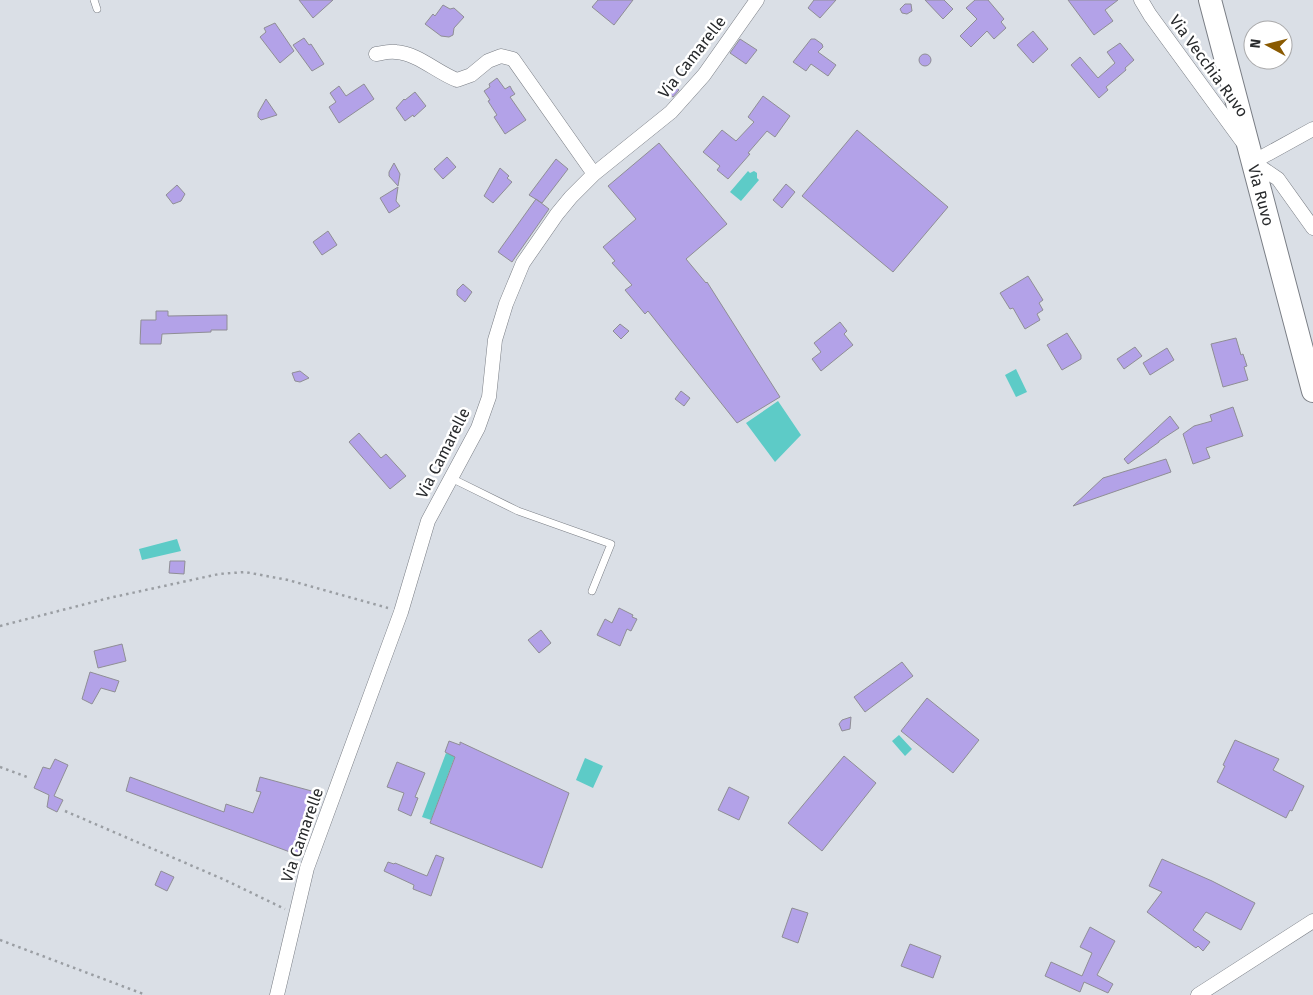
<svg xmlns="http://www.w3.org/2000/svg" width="1313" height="995" viewBox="0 0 1313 995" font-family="'Fira Sans',sans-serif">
<rect width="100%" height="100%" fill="#dadfe6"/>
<path fill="#5dcbc7" d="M 748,171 L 750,173 L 754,171 L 757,173 L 757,178 L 759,180 L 741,201 L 730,192 Z
M 1016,369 L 1027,392 L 1016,397 L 1005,375 Z
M 778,401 L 801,435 L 775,462 L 746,423 Z
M 177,539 L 181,551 L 142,560 L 139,549 Z
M 899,735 L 912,749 L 905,756 L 892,741 Z
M 446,753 L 455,756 L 431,820 L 422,817 Z
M 585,758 L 603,766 L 593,788 L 576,780 Z"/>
<path fill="#b3a2e8" stroke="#8f8e95" d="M 299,0 L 333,0 L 313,18 Z
M 598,0 L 633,0 L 614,25 L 592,7 Z
M 814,0 L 836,0 L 820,18 L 808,8 Z
M 925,0 L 944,0 L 953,9 L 943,19 Z
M 975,0 L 988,0 L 1004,19 L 1001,22 L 1006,28 L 994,39 L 987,31 L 971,47 L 960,36 L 977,19 L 966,8 Z
M 1068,0 L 1118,0 L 1105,10 L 1113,21 L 1094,35 Z
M 905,4 L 911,4 L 912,11 L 907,14 L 902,13 L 900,9 Z
M 443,5 L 450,9 L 454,8 L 464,17 L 454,28 L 453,35 L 449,37 L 441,36 L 425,24 L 433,14 L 435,16 Z
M 275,23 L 294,51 L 280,63 L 260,37 L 266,32 L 264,28 Z
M 1033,31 L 1048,49 L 1033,63 L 1017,45 Z
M 304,38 L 309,45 L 311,44 L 324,64 L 312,71 L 293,45 Z
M 740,39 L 757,50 L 746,64 L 730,53 Z
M 811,39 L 815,39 L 822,44 L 823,47 L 818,52 L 836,65 L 828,76 L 811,64 L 806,71 L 793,62 Z
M 1120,43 L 1134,60 L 1125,68 L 1126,70 L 1106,87 L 1108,90 L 1099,98 L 1071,65 L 1080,57 L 1098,78 L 1115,63 L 1107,52 Z
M919 60a6 6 0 1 1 12 0a6 6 0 1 1-12 0Z
M 497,78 L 505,89 L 510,86 L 512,90 L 515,94 L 510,97 L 526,120 L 505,134 L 494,117 L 497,115 L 488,101 L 490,100 L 484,91 L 490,87 L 489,84 Z
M 669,80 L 679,90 L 673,97 L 662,88 Z
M 364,84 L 374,99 L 339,123 L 329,107 L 336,102 L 330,93 L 339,86 L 346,96 Z
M 415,92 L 426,106 L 414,117 L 413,115 L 405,121 L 396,108 L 404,99 L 405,100 Z
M 763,96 L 790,116 L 775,137 L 767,131 L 748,153 L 750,154 L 728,179 L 717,170 L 720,166 L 703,152 L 722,130 L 736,141 L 754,122 L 748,117 Z
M 266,99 L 277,115 L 261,120 L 258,117 L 258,113 Z
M 857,130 L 948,207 L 893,272 L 802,196 Z
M 659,143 L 727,224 L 686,259 L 706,283 L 707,282 L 780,397 L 737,423 L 648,311 L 645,314 L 625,290 L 632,285 L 612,263 L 615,261 L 603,247 L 636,219 L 608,186 Z
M 447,157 L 456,167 L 443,179 L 434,169 Z
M 556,159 L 568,169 L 542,203 L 529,195 Z
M 394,163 L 400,174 L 398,186 L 389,176 L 389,172 Z
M 500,168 L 509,176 L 507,178 L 512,182 L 493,203 L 484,196 Z
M 786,184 L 795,192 L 782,208 L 773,200 Z
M 177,185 L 185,194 L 181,201 L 173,204 L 166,195 Z
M 398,187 L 396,201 L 400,206 L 389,213 L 380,198 Z
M 536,199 L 549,209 L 512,262 L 498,252 Z
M 328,231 L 337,245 L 322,255 L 313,242 Z
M 1028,276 L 1043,300 L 1039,303 L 1043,310 L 1037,314 L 1040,320 L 1025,329 L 1013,308 L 1010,309 L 1000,293 Z
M 463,284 L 472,292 L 465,302 L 457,295 L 457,290 Z
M 156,311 L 168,311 L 168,316 L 227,315 L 227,330 L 211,330 L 211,332 L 162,334 L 161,344 L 140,344 L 141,320 L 156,320 Z
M 840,322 L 847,331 L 844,334 L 853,345 L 821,371 L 812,359 L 821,352 L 814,343 Z
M 620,324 L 629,331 L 621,339 L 613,331 Z
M 1067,333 L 1081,355 L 1081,359 L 1062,370 L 1047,345 Z
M 1236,338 L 1241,355 L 1243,354 L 1247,366 L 1244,367 L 1248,380 L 1223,387 L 1211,344 Z
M 1135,347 L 1142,356 L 1124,369 L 1117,359 Z
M 1167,348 L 1174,360 L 1150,375 L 1143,363 Z
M 300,371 L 309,378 L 300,382 L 295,381 L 292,373 Z
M 681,391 L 690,398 L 684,406 L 675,399 Z
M 1233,407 L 1243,436 L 1206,448 L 1210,458 L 1193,464 L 1183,434 L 1194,426 L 1212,421 L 1210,415 Z
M 1170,416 L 1179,428 L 1159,441 L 1159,442 L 1128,464 L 1124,459 Z
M 359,433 L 381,458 L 386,454 L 406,476 L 390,489 L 349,442 Z
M 1166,459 L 1171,472 L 1073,506 L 1103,478 Z
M 170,561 L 185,561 L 184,574 L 169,573 Z
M 619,608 L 633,615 L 632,617 L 637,619 L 631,631 L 627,629 L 620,646 L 597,635 L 605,619 L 612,623 Z
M 541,630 L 551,643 L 539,653 L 528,640 Z
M 122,644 L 126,661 L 98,668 L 94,651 Z
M 902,662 L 913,676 L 865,712 L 854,697 Z
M 90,672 L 119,681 L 115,692 L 101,688 L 92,704 L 82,699 Z
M 927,698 L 979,740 L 953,773 L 901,731 Z
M 851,717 L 850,729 L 842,731 L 839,724 L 842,720 Z
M 1235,740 L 1279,759 L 1273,770 L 1304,786 L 1292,811 L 1290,810 L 1286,818 L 1217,782 L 1225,766 L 1223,765 Z
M 449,741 L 460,745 L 460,742 L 569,793 L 542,868 L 430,823 L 455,757 L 445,752 Z
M 844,756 L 876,783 L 822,851 L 788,823 Z
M 55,759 L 68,765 L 54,796 L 63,800 L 57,812 L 47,807 L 49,795 L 34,788 L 43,767 L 50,769 Z
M 397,762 L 425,773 L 415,797 L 418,798 L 411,816 L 398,810 L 404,793 L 387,787 Z
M 130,777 L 224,812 L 226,804 L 253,813 L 261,792 L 256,791 L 260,777 L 319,793 L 298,855 L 126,791 Z
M 729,787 L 749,797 L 739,820 L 718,810 Z
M 436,855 L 444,858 L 431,896 L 413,889 L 414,885 L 384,871 L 388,862 L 394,864 L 395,863 L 427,876 Z
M 1162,859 L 1212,881 L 1255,903 L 1241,930 L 1206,912 L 1193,930 L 1210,942 L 1203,951 L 1198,946 L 1196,948 L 1147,912 L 1162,892 L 1149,886 Z
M 161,871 L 174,877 L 167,891 L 155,885 Z
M 792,908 L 808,913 L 798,943 L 782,937 Z
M 1090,927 L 1115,941 L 1097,975 L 1113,984 L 1108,993 L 1084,982 L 1080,992 L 1045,976 L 1051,962 L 1082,976 L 1092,953 L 1080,947 Z
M 910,944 L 941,956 L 933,978 L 901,966 Z"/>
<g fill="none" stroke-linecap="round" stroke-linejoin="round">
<g stroke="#7a7e85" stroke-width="8">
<path id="lane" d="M 94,0 L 97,9
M 451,478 L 518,511 L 611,544 L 592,591"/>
</g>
<g stroke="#7a7e85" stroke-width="15">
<path id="street" d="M 1141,0 L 1150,15 L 1242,141
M 376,54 C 382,53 389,51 396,52 C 419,54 436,72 457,80 L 471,75 L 488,61 L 501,56 L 513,59 L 594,174
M 1313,129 L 1253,162 L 1278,179 L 1313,228
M 277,995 L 307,868 L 401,612 L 428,521 L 478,428 L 489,397 L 495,340 L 506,304 L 523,263 L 557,214 L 571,197 L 594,174 L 671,112 L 704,75 L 757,0
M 1198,995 L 1313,921"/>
</g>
<g stroke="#7a7e85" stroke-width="24">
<g id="primary">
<path id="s1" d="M 1210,0 L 1313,391"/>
</g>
</g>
<path stroke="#9a9ea3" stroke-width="2.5" stroke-dasharray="2.5 4" stroke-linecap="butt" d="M 0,626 L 109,598 L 219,574 L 245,572 L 288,580 L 388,608
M 0,767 L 27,777
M 65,811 L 225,880 L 285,909
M 0,940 L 146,995"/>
<use href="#lane" stroke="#fff" stroke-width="7"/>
<use href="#street" stroke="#fff" stroke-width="14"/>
<use href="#primary" stroke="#fff" stroke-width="22"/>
</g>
<g text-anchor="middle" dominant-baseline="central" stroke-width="5" stroke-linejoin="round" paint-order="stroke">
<g font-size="16" fill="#27292b" stroke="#fff">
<text transform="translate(692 57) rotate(-52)">Via Camarelle</text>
<text transform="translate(1209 66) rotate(54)">Via Vecchia Ruvo</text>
<text stroke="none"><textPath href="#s1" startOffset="202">Via Ruvo</textPath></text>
<text transform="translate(443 453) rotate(-63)">Via Camarelle</text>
<text transform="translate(302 835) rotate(-71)">Via Camarelle</text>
</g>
</g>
<g transform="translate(1268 45) rotate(277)"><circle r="24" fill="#ffffff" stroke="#a9a9aa"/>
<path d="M0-4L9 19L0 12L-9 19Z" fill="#8a5a01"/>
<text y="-8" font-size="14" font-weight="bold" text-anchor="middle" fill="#27292b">N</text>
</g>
</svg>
